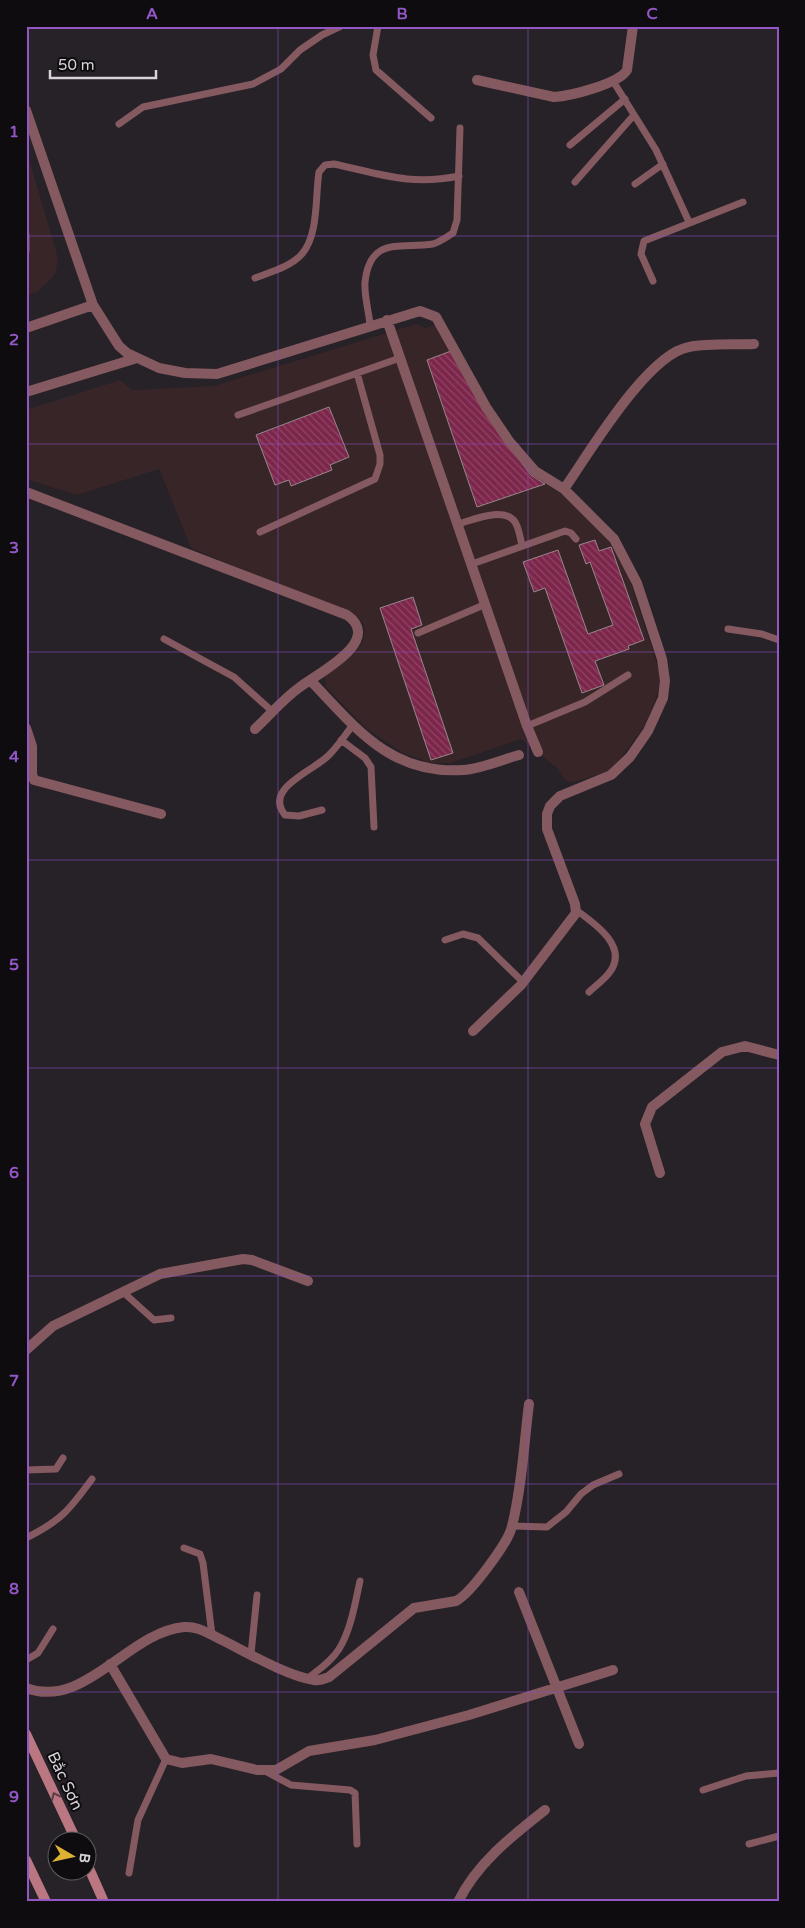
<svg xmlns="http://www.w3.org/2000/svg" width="805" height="1928" viewBox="0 0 805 1928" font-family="'Varela Round',sans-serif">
<defs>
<pattern id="building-back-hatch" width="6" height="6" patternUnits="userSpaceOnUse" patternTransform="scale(1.25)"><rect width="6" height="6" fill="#7d264b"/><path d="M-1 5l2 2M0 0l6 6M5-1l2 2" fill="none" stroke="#8f4564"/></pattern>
</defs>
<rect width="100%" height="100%" fill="#272128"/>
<path fill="#382528" d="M 26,149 L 58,258 L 56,272 L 51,279 L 37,292 L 26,295 Z
M 416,324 L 425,328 L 435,325 L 507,444 L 531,475 L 563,495 L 614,542 L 623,559 L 662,680 L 647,723 L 611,771 L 574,782 L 566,781 L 558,769 L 521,739 L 451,763 L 431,763 L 403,753 L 367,729 L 326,687 L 325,676 L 357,651 L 361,644 L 364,638 L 364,625 L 360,619 L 191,548 L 159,469 L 77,495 L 26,479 L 26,410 L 120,380 L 133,390 L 214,386 Z"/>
<path fill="url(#building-back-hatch)" stroke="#94888b" d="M 451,351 L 507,444 L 531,475 L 545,484 L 477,507 L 427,360 Z
M 329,407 L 349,457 L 330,465 L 332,470 L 291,486 L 289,480 L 275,485 L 256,435 Z
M 595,540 L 599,551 L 611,547 L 644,640 L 628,646 L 629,649 L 595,661 L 604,685 L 582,693 L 545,588 L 534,592 L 523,562 L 558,550 L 588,634 L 613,625 L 590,562 L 586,564 L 579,545 Z
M 413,597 L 422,625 L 411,629 L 453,753 L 431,760 L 380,608 Z"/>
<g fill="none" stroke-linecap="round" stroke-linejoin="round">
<path stroke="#84595f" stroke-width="7" d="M 378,26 L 373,55 L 376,70 L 431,118
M 613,81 L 656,150 L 689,222
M 119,124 L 143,107 L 253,84 L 281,69 L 300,50 L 322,35 L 341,26
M 570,145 L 625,99
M 575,182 L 634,115
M 635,184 L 663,164
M 26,235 L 26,251
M 255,278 C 270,272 290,267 301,255 C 319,236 315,197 319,172 L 325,165 L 334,164 C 381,174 410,186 459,176
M 653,281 L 641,254 L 644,241 L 743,202
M 370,325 C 369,312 364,296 365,282 C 370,236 400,249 433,244 C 440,242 447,237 453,233 L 457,220 L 460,128
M 238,415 L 400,358
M 458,524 C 473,520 504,506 515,522 C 519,528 520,538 522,545
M 260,532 L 375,479 L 380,464 L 380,455 L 357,373
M 472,564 L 565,531 L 571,533 L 576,539
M 728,629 L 762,634 L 779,640
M 418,633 L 486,604
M 164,639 L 234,677 L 273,712
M 527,726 L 585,702 L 628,675
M 341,740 L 365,758 L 371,767 L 374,827
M 322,810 L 299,816 L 285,815 C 263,788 314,771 329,755 C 338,746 345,735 353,725
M 576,910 C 594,923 630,947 609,973 C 604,980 595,986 589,992
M 445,940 L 463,934 L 478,938 L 523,982
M 123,1292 L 154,1320 L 171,1318
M 26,1470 L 56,1469 L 63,1458
M 512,1526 L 547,1527 L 566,1512 L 581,1494 L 593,1485 L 619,1474
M 26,1538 C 61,1521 70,1509 92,1479
M 184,1548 L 200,1554 L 203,1563 L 212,1635
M 251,1654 L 257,1595
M 26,1660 L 38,1653 L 53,1629
M 307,1679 C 318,1670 331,1662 339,1649 C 351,1630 355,1603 360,1581
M 265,1771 L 291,1785 L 350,1790 L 355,1793 L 357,1844
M 703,1790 L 746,1776 L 779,1773
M 749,1844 L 779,1836
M 129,1873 L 138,1820 L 166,1759"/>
<path stroke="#84595f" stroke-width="10" d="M 477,80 L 554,97 C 570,96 619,84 627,70 L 633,26
M 26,110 L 93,305 L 26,328
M 93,305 L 119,346 L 127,353 L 159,368 L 185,373 L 217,374 L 420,311 L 436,317 L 486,407 L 509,441 L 535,471 L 564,489 L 614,539 L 637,583 L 662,659 L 665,681 L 663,698 L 648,731 L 630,757 L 611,775 L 560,796 L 550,806 L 547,814 L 547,829 L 575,904 L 576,913 L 521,985 L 473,1031
M 387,320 L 527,726 L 538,752
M 26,392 L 134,359
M 564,489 C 588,455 647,354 689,347 C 709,343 733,345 754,344
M 26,492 L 347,615 C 384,641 318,673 300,687 C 283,699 270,715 255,729
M 310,680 C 355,727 390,775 463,770 C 481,769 501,760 519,755
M 26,728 L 32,746 L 32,774 L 34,780 L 161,814
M 660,1173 L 645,1124 L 652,1107 L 722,1052 L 745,1046 L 779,1055
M 26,1350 L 53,1326 L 160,1274 L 243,1259 L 252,1260 L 308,1281
M 519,1592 L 579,1744
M 110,1664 L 166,1759 L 182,1763 L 211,1759 L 257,1770 L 276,1770 L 309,1751 L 375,1740 L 469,1715 L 613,1670
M 26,1688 C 85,1710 128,1632 184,1627 C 196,1626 206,1632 216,1637 C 243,1650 286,1676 314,1680 C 319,1681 324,1679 329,1677 L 414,1608 L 456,1601 C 470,1594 509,1542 512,1526 C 522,1487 524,1443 529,1404
M 458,1902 C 477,1863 512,1836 545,1810"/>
<path stroke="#ba7781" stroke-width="10" d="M 26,1734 L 76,1840
M 26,1860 L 46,1902
M 88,1866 L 104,1902"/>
</g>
<defs><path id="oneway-chevron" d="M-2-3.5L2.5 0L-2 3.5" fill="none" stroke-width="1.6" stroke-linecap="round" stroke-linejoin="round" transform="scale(1.25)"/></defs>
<use stroke="#5b3c42" href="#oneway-chevron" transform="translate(55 1796) rotate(-115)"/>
<path fill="none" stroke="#9256c5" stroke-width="1" stroke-opacity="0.55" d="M 278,26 L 278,1902M 528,26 L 528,1902M 26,236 L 779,236M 26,444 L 779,444M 26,652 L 779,652M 26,860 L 779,860M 26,1068 L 779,1068M 26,1276 L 779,1276M 26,1484 L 779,1484M 26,1692 L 779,1692"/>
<g text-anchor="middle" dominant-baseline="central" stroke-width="4" stroke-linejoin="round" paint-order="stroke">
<g font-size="16" fill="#d7d3d8" stroke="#0e0c0f">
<text transform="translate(65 1781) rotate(65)">Bắc Sơn</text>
</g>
</g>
<rect width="805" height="1928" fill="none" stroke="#0e0c0f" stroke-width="55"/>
<g transform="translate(72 1856) rotate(99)"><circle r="24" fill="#0e0c0f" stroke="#5e5c5f"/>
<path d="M0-4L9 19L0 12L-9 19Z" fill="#deb133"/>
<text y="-8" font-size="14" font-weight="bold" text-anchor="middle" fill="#d7d3d8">B</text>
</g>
<path d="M50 70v8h106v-8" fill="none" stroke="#d7d3d8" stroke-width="2.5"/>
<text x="58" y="70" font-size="15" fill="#d7d3d8" stroke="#0e0c0f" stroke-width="4" paint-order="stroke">50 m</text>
<rect x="28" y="28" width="750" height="1872" fill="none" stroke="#9256c5" stroke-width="2"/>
<g font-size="16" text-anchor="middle" font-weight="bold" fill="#9256c5">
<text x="152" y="19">A</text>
<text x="402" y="19">B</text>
<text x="652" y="19">C</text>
<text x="14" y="137">1</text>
<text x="14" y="345">2</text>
<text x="14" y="553">3</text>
<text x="14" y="762">4</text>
<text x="14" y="970">5</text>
<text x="14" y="1178">6</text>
<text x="14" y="1386">7</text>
<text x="14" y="1594">8</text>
<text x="14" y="1802">9</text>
</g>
</svg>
